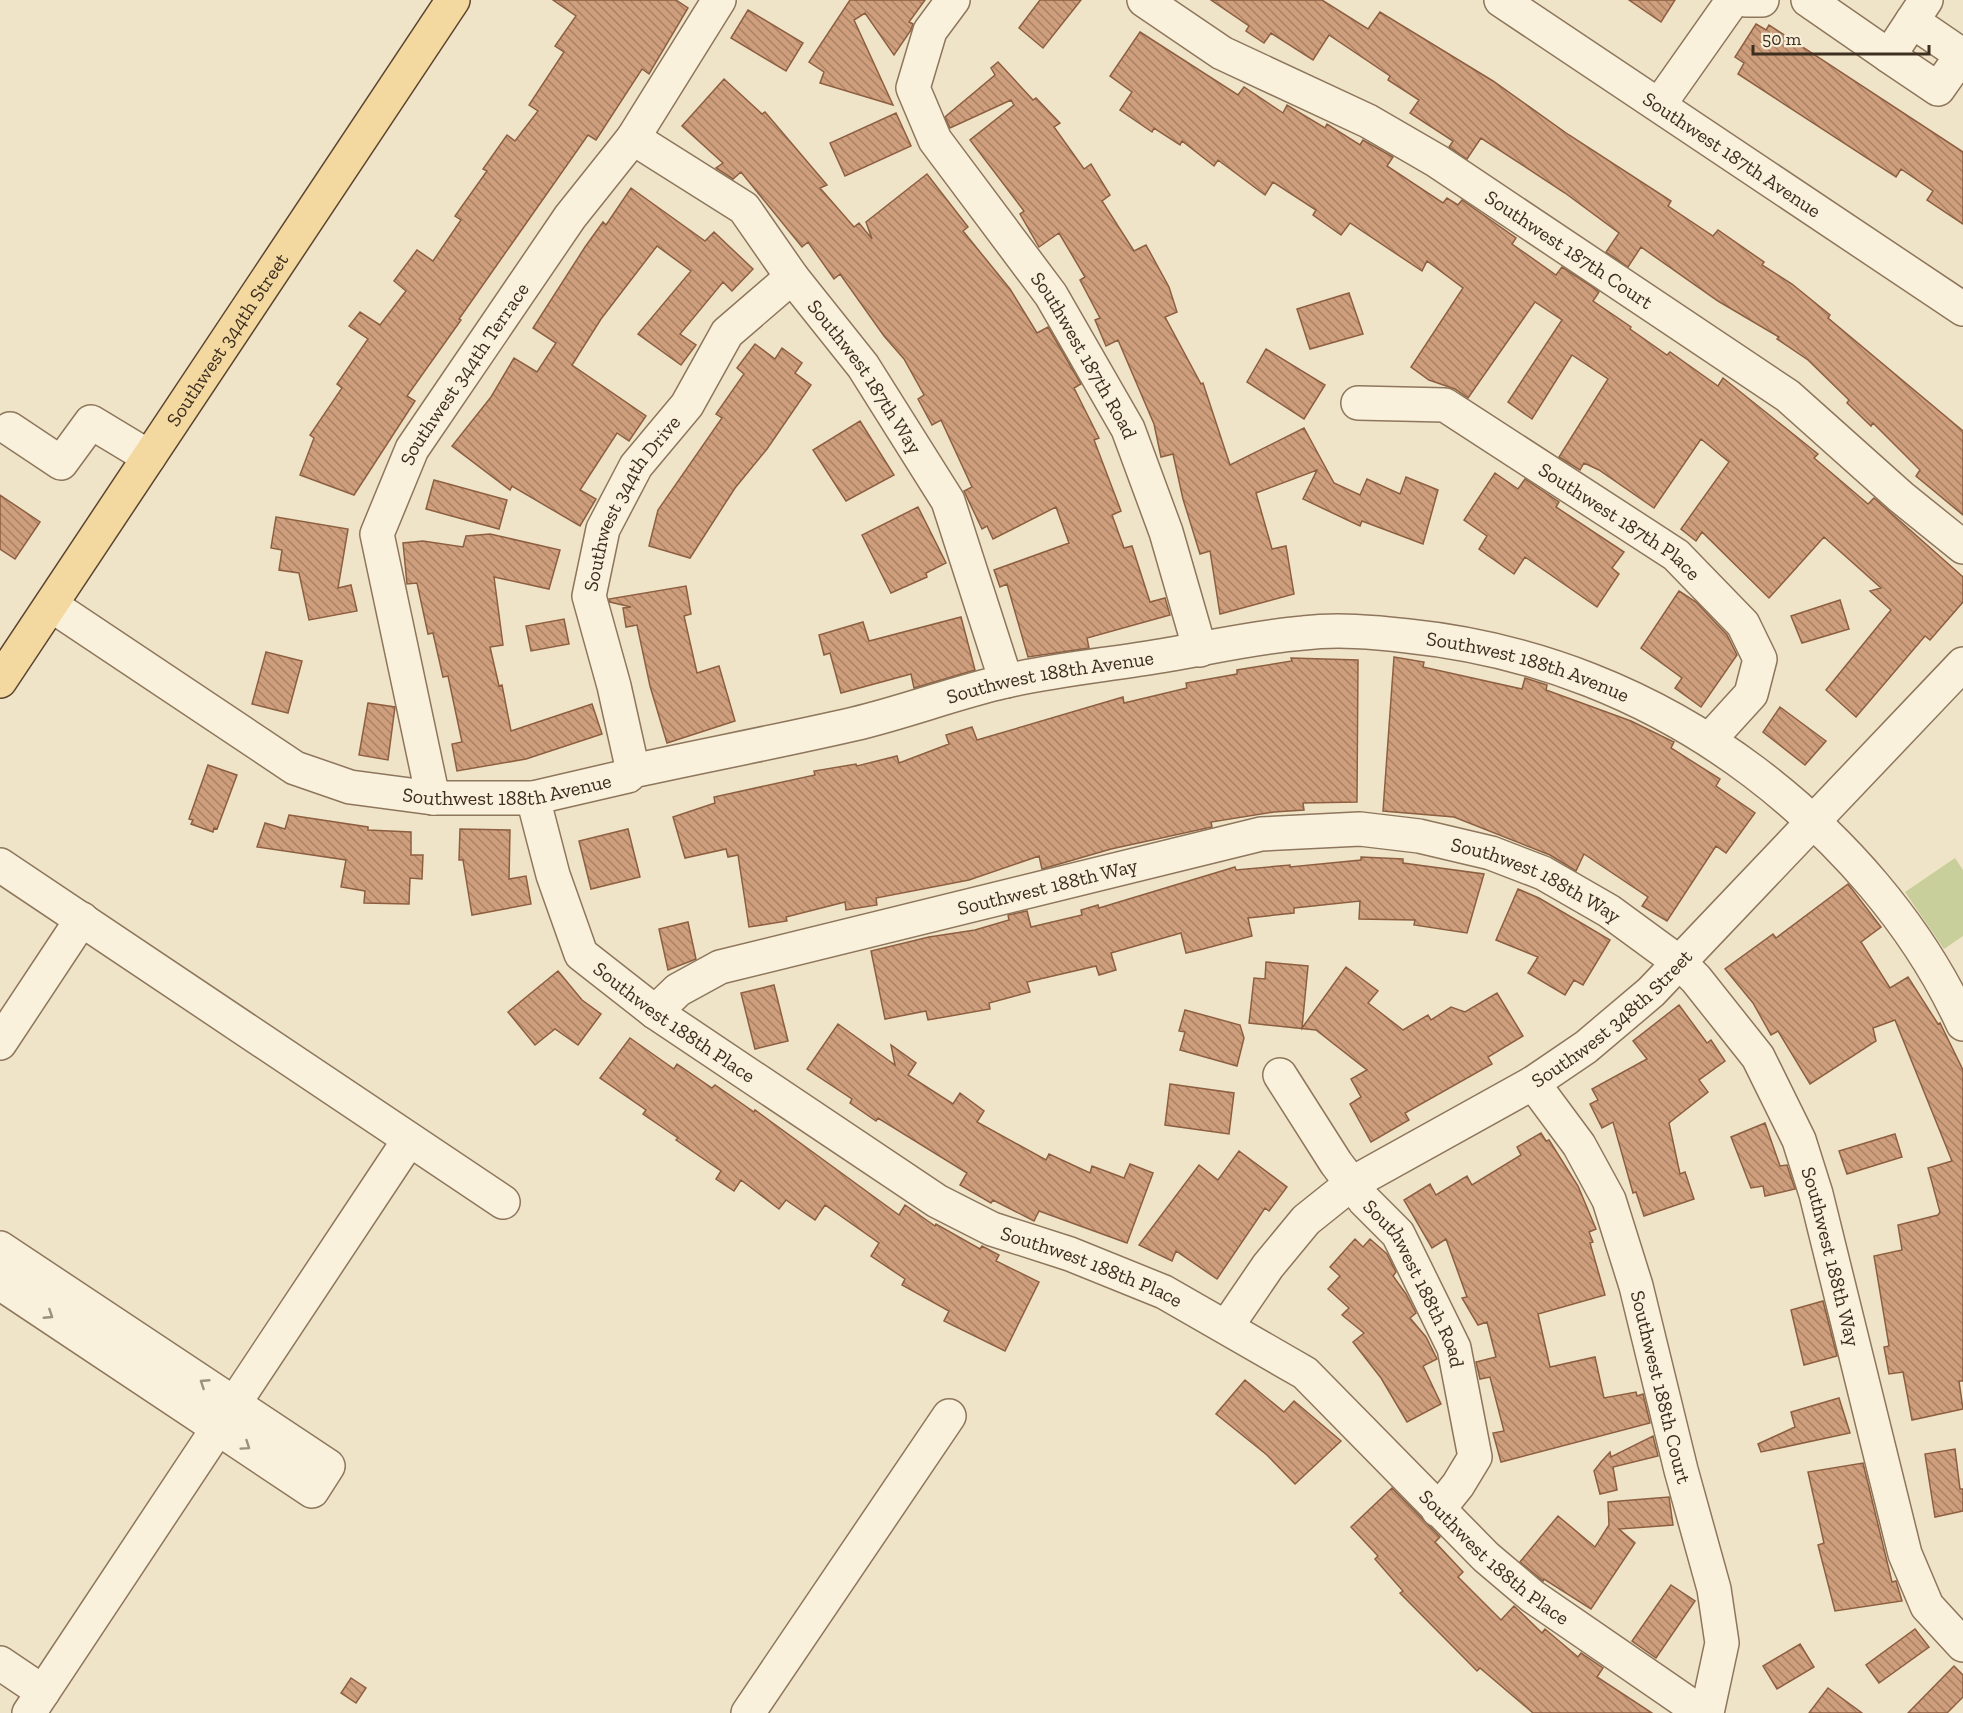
<svg xmlns="http://www.w3.org/2000/svg" width="1963" height="1713" viewBox="0 0 1963 1713" font-family="'Zilla Slab',serif">
<defs>
<pattern id="building-back-hatch" width="6" height="6" patternUnits="userSpaceOnUse" patternTransform="scale(1.5)"><rect width="6" height="6" fill="#cf9f7d"/><path d="M-1 5l2 2M0 0l6 6M5-1l2 2" fill="none" stroke="#a98266"/></pattern>
</defs>
<rect width="100%" height="100%" fill="#f0e4c8"/>
<path fill="#c9cf9b" d="M 1955,858 L 1963,870 L 1963,936 L 1944,949 L 1905,892 Z"/>
<path fill="url(#building-back-hatch)" stroke="#8d5f41" stroke-width="1.5" d="M 553,0 L 676,0 L 688,8 L 649,74 L 642,69 L 596,140 L 588,135 L 459,319 L 461,320 L 407,396 L 415,401 L 354,495 L 300,475 L 314,438 L 310,435 L 342,388 L 337,384 L 368,339 L 349,326 L 360,312 L 380,325 L 406,291 L 394,281 L 417,250 L 433,261 L 461,220 L 455,216 L 487,171 L 483,169 L 507,135 L 515,141 L 538,111 L 529,105 L 564,52 L 555,46 L 576,16 Z
M 850,0 L 925,0 L 909,22 L 913,24 L 911,30 L 894,55 L 865,13 L 854,20 L 893,105 L 820,83 L 824,72 L 809,62 Z
M 1040,0 L 1081,0 L 1043,48 L 1019,28 Z
M 1211,0 L 1322,0 L 1368,29 L 1380,12 L 1493,81 L 1569,135 L 1671,201 L 1668,206 L 1713,236 L 1718,230 L 1764,262 L 1762,265 L 1792,284 L 1830,315 L 1828,318 L 1963,431 L 1963,515 L 1916,476 L 1920,470 L 1873,423 L 1871,426 L 1847,403 L 1849,400 L 1808,360 L 1777,339 L 1779,337 L 1718,301 L 1641,247 L 1628,267 L 1606,252 L 1619,233 L 1565,193 L 1481,138 L 1467,159 L 1449,147 L 1453,141 L 1410,113 L 1419,100 L 1388,80 L 1390,76 L 1329,35 L 1313,60 L 1271,33 L 1264,43 L 1246,31 L 1249,26 Z
M 1629,0 L 1675,0 L 1661,22 Z
M 748,10 L 803,43 L 786,71 L 731,38 Z
M 1756,24 L 1766,30 L 1769,25 L 1963,152 L 1963,224 L 1927,200 L 1933,191 L 1901,169 L 1896,177 L 1738,74 L 1744,63 L 1735,57 Z
M 1140,32 L 1238,95 L 1244,87 L 1283,113 L 1287,105 L 1325,128 L 1327,124 L 1360,145 L 1363,140 L 1393,157 L 1387,166 L 1443,203 L 1447,198 L 1458,205 L 1462,200 L 1516,238 L 1512,244 L 1556,275 L 1562,267 L 1591,286 L 1599,292 L 1593,301 L 1631,327 L 1630,329 L 1667,355 L 1670,352 L 1718,386 L 1723,378 L 1818,454 L 1814,458 L 1868,504 L 1874,498 L 1963,577 L 1963,602 L 1930,640 L 1925,636 L 1856,717 L 1826,690 L 1891,610 L 1870,591 L 1881,588 L 1824,537 L 1769,598 L 1702,532 L 1696,541 L 1681,529 L 1729,462 L 1701,439 L 1654,508 L 1599,470 L 1584,463 L 1580,470 L 1559,457 L 1608,379 L 1572,355 L 1532,419 L 1508,402 L 1562,320 L 1535,302 L 1468,398 L 1455,389 L 1429,380 L 1411,367 L 1463,288 L 1427,261 L 1422,271 L 1350,223 L 1341,235 L 1313,215 L 1316,210 L 1273,182 L 1265,195 L 1218,160 L 1214,166 L 1182,141 L 1180,145 L 1154,128 L 1152,132 L 1120,110 L 1132,92 L 1110,76 Z
M 998,62 L 1033,100 L 1036,98 L 1060,123 L 1054,127 L 1084,169 L 1091,164 L 1110,195 L 1102,201 L 1134,251 L 1146,245 L 1169,287 L 1177,312 L 1165,317 L 1201,384 L 1203,383 L 1230,465 L 1304,428 L 1334,483 L 1360,495 L 1367,479 L 1400,494 L 1406,477 L 1438,490 L 1423,544 L 1362,521 L 1360,526 L 1303,499 L 1317,470 L 1256,493 L 1272,549 L 1286,546 L 1294,594 L 1220,614 L 1210,551 L 1200,554 L 1183,499 L 1173,454 L 1161,457 L 1154,424 L 1118,340 L 1106,346 L 1095,320 L 1100,318 L 1080,280 L 1085,277 L 1059,233 L 1039,247 L 1020,214 L 1024,211 L 970,140 L 1014,105 L 1011,100 L 950,128 L 945,117 L 995,75 L 991,68 Z
M 724,79 L 762,114 L 765,112 L 827,185 L 820,188 L 854,227 L 859,223 L 872,239 L 866,222 L 927,174 L 968,227 L 963,231 L 1010,289 L 1037,333 L 1048,327 L 1081,384 L 1074,388 L 1099,438 L 1094,440 L 1121,511 L 1112,515 L 1124,548 L 1132,546 L 1150,602 L 1165,598 L 1170,615 L 1087,638 L 1089,648 L 1028,657 L 1007,584 L 1000,587 L 994,570 L 1069,543 L 1056,507 L 993,539 L 987,526 L 982,529 L 964,491 L 972,487 L 941,420 L 932,425 L 918,399 L 924,395 L 904,359 L 884,336 L 840,274 L 834,279 L 808,242 L 802,247 L 741,172 L 733,179 L 716,168 L 723,163 L 682,126 Z
M 896,113 L 911,146 L 845,176 L 830,143 Z
M 631,188 L 705,241 L 714,232 L 753,269 L 732,291 L 723,282 L 680,334 L 696,345 L 681,365 L 638,334 L 691,271 L 657,246 L 601,319 L 572,365 L 646,416 L 629,441 L 617,433 L 580,490 L 596,499 L 580,526 L 512,486 L 510,490 L 452,446 L 491,397 L 514,358 L 537,372 L 556,343 L 533,328 L 585,247 L 603,222 L 606,225 Z
M 1349,293 L 1363,334 L 1310,349 L 1297,309 Z
M 755,344 L 775,359 L 782,348 L 802,363 L 795,373 L 811,385 L 767,449 L 735,488 L 690,558 L 649,546 L 658,510 L 722,418 L 716,414 L 744,374 L 737,368 Z
M 1266,349 L 1325,385 L 1304,419 L 1247,382 Z
M 860,421 L 894,475 L 846,501 L 813,450 Z
M 1495,473 L 1518,489 L 1525,479 L 1559,502 L 1556,507 L 1624,552 L 1612,568 L 1619,574 L 1597,607 L 1525,557 L 1514,574 L 1479,549 L 1487,536 L 1464,520 Z
M 434,480 L 507,500 L 499,529 L 426,509 Z
M 0,495 L 40,522 L 15,559 L 0,549 Z
M 918,507 L 946,563 L 926,573 L 927,577 L 891,593 L 862,535 Z
M 276,517 L 348,529 L 338,588 L 351,585 L 357,611 L 309,620 L 299,573 L 279,570 L 282,550 L 271,548 Z
M 490,534 L 560,550 L 549,589 L 494,577 L 503,645 L 490,647 L 499,686 L 502,685 L 511,731 L 592,704 L 602,734 L 526,759 L 457,771 L 452,744 L 462,742 L 448,676 L 443,677 L 433,633 L 428,634 L 417,583 L 407,584 L 403,543 L 423,541 L 463,547 L 466,536 Z
M 686,586 L 691,614 L 684,616 L 697,673 L 719,666 L 735,721 L 667,743 L 650,686 L 637,625 L 626,627 L 623,608 L 631,607 L 610,602 L 609,599 Z
M 1679,591 L 1696,602 L 1727,635 L 1737,655 L 1701,707 L 1675,688 L 1682,678 L 1641,648 Z
M 1840,600 L 1849,629 L 1802,643 L 1791,616 Z
M 961,617 L 975,670 L 914,688 L 911,674 L 841,693 L 830,653 L 824,655 L 819,635 L 863,622 L 869,641 Z
M 564,619 L 569,644 L 531,651 L 526,626 Z
M 266,652 L 302,661 L 288,713 L 252,704 Z
M 1394,657 L 1424,662 L 1423,667 L 1522,689 L 1525,678 L 1547,685 L 1546,690 L 1631,721 L 1674,742 L 1671,748 L 1720,779 L 1716,786 L 1755,813 L 1726,853 L 1716,846 L 1667,921 L 1642,906 L 1648,897 L 1584,854 L 1576,871 L 1550,855 L 1454,817 L 1383,811 Z
M 1291,658 L 1358,660 L 1357,802 L 1303,803 L 1304,810 L 1274,812 L 1211,822 L 1212,827 L 1111,849 L 1042,869 L 1039,856 L 969,880 L 876,898 L 877,905 L 846,910 L 845,902 L 786,917 L 787,921 L 749,927 L 738,855 L 728,857 L 726,849 L 685,858 L 673,817 L 715,803 L 714,797 L 815,775 L 814,771 L 856,764 L 857,766 L 897,756 L 899,763 L 949,744 L 946,735 L 972,727 L 977,740 L 1123,697 L 1124,703 L 1187,688 L 1186,683 L 1237,674 L 1237,670 L 1292,661 Z
M 368,703 L 395,707 L 388,760 L 359,755 Z
M 1780,707 L 1826,741 L 1805,765 L 1763,732 Z
M 208,765 L 237,775 L 217,829 L 214,828 L 213,832 L 191,824 L 193,820 L 189,819 Z
M 289,815 L 368,827 L 368,830 L 411,832 L 411,855 L 423,855 L 422,879 L 410,878 L 409,904 L 364,903 L 365,891 L 341,887 L 346,860 L 257,847 L 265,823 L 285,829 Z
M 460,829 L 510,830 L 509,879 L 526,876 L 531,904 L 472,915 L 463,860 L 459,860 Z
M 628,829 L 640,877 L 591,889 L 579,841 Z
M 1361,857 L 1403,859 L 1403,863 L 1484,874 L 1467,933 L 1414,925 L 1415,920 L 1359,919 L 1360,901 L 1294,908 L 1294,913 L 1248,918 L 1252,936 L 1203,949 L 1186,953 L 1181,933 L 1111,953 L 1116,970 L 1099,975 L 1096,966 L 1027,982 L 1030,992 L 989,1003 L 990,1009 L 928,1020 L 926,1011 L 885,1019 L 871,951 L 929,937 L 975,930 L 1009,920 L 1008,915 L 1027,911 L 1031,927 L 1082,915 L 1081,910 L 1098,905 L 1099,908 L 1235,867 L 1236,870 L 1290,865 L 1290,867 L 1361,860 Z
M 1848,884 L 1881,927 L 1861,942 L 1890,988 L 1908,977 L 1938,1024 L 1940,1023 L 1963,1070 L 1963,1381 L 1959,1381 L 1963,1409 L 1912,1420 L 1903,1372 L 1889,1374 L 1884,1347 L 1889,1346 L 1874,1256 L 1902,1250 L 1898,1225 L 1938,1215 L 1940,1212 L 1928,1168 L 1952,1161 L 1895,1020 L 1873,1028 L 1876,1041 L 1810,1084 L 1778,1031 L 1771,1035 L 1753,1003 L 1725,969 L 1773,934 L 1776,938 Z
M 1518,889 L 1539,898 L 1610,940 L 1583,985 L 1574,980 L 1565,995 L 1528,973 L 1538,957 L 1496,940 Z
M 688,922 L 696,959 L 668,970 L 659,929 Z
M 1266,962 L 1308,966 L 1302,1028 L 1346,967 L 1378,991 L 1368,1003 L 1403,1030 L 1428,1015 L 1431,1020 L 1451,1007 L 1465,1012 L 1497,993 L 1523,1036 L 1488,1057 L 1492,1064 L 1405,1113 L 1409,1120 L 1371,1142 L 1350,1104 L 1361,1097 L 1351,1079 L 1367,1070 L 1316,1030 L 1249,1023 L 1254,978 L 1265,979 Z
M 558,971 L 582,1000 L 601,1014 L 578,1045 L 555,1029 L 535,1045 L 508,1012 Z
M 774,985 L 788,1041 L 755,1049 L 741,993 Z
M 1679,1005 L 1707,1043 L 1711,1040 L 1725,1061 L 1699,1080 L 1708,1092 L 1669,1123 L 1680,1174 L 1685,1172 L 1694,1199 L 1644,1216 L 1636,1192 L 1633,1193 L 1613,1122 L 1602,1128 L 1590,1104 L 1598,1100 L 1592,1089 L 1647,1059 L 1633,1041 Z
M 1185,1010 L 1240,1025 L 1244,1038 L 1237,1066 L 1180,1050 L 1185,1032 L 1179,1031 Z
M 838,1024 L 895,1065 L 891,1045 L 916,1063 L 908,1075 L 953,1104 L 960,1093 L 984,1111 L 977,1122 L 1046,1160 L 1049,1154 L 1090,1173 L 1092,1166 L 1124,1178 L 1130,1164 L 1153,1173 L 1127,1243 L 1039,1211 L 1034,1221 L 993,1200 L 991,1203 L 960,1185 L 967,1173 L 878,1118 L 876,1121 L 850,1103 L 852,1099 L 807,1069 Z
M 630,1038 L 674,1069 L 677,1064 L 712,1088 L 715,1085 L 754,1112 L 755,1110 L 899,1215 L 905,1205 L 935,1226 L 936,1224 L 980,1249 L 982,1246 L 999,1255 L 996,1261 L 1039,1282 L 1005,1351 L 944,1321 L 949,1311 L 902,1285 L 905,1279 L 871,1256 L 879,1243 L 825,1205 L 815,1220 L 786,1200 L 779,1209 L 741,1180 L 734,1191 L 716,1179 L 721,1171 L 676,1140 L 678,1138 L 643,1114 L 646,1110 L 600,1078 Z
M 1170,1084 L 1234,1093 L 1229,1134 L 1165,1125 Z
M 1765,1123 L 1780,1166 L 1787,1165 L 1795,1189 L 1765,1196 L 1763,1186 L 1751,1188 L 1731,1137 Z
M 1541,1133 L 1546,1141 L 1549,1140 L 1578,1186 L 1596,1229 L 1589,1232 L 1593,1242 L 1590,1243 L 1605,1295 L 1538,1314 L 1550,1367 L 1595,1357 L 1604,1398 L 1636,1392 L 1637,1396 L 1643,1394 L 1650,1423 L 1501,1462 L 1493,1433 L 1504,1431 L 1490,1377 L 1480,1379 L 1476,1362 L 1496,1357 L 1487,1322 L 1478,1325 L 1462,1298 L 1467,1297 L 1446,1239 L 1432,1248 L 1404,1200 L 1430,1184 L 1436,1195 L 1467,1176 L 1472,1185 L 1521,1155 L 1517,1147 Z
M 1895,1134 L 1902,1157 L 1847,1174 L 1839,1151 Z
M 1239,1151 L 1287,1187 L 1269,1211 L 1265,1208 L 1217,1279 L 1176,1251 L 1172,1261 L 1139,1245 L 1199,1165 L 1218,1180 Z
M 1355,1239 L 1363,1247 L 1370,1239 L 1387,1254 L 1396,1272 L 1393,1276 L 1406,1294 L 1416,1313 L 1410,1318 L 1426,1337 L 1437,1359 L 1423,1366 L 1441,1404 L 1407,1422 L 1381,1378 L 1353,1342 L 1364,1333 L 1342,1315 L 1349,1308 L 1328,1289 L 1340,1276 L 1330,1267 Z
M 1823,1301 L 1837,1356 L 1804,1365 L 1791,1310 Z
M 1245,1380 L 1284,1412 L 1294,1401 L 1341,1441 L 1295,1484 L 1267,1455 L 1216,1414 Z
M 1839,1398 L 1850,1433 L 1761,1452 L 1758,1444 L 1795,1427 L 1791,1412 Z
M 1653,1436 L 1658,1456 L 1613,1467 L 1617,1490 L 1600,1494 L 1594,1471 L 1601,1462 L 1610,1452 L 1611,1457 Z
M 1955,1449 L 1960,1489 L 1963,1489 L 1963,1511 L 1935,1517 L 1925,1454 Z
M 1863,1463 L 1892,1582 L 1896,1581 L 1902,1601 L 1835,1611 L 1818,1545 L 1824,1543 L 1808,1472 Z
M 1392,1488 L 1440,1537 L 1435,1542 L 1463,1572 L 1458,1577 L 1501,1620 L 1514,1606 L 1542,1633 L 1545,1629 L 1578,1657 L 1581,1653 L 1603,1668 L 1597,1677 L 1652,1713 L 1533,1713 L 1480,1668 L 1477,1671 L 1400,1593 L 1403,1591 L 1375,1559 L 1378,1556 L 1351,1527 Z
M 1669,1497 L 1673,1525 L 1619,1529 L 1635,1543 L 1591,1609 L 1544,1579 L 1543,1581 L 1520,1562 L 1558,1516 L 1595,1547 L 1609,1525 L 1608,1502 Z
M 1671,1585 L 1695,1601 L 1656,1658 L 1632,1641 Z
M 1915,1629 L 1929,1647 L 1879,1683 L 1866,1665 Z
M 1800,1644 L 1814,1667 L 1777,1689 L 1763,1666 Z
M 1954,1666 L 1963,1675 L 1963,1697 L 1947,1713 L 1908,1713 Z
M 351,1678 L 366,1688 L 356,1703 L 341,1693 Z
M 1828,1688 L 1862,1713 L 1809,1713 Z"/>
<g fill="none" stroke-linecap="round" stroke-linejoin="round">
<g stroke="#8d765c" stroke-width="36">
<g id="minor">
<path id="s1" d="M 953,0 L 930,31 L 913,88 L 935,140 L 1051,295 L 1128,429 L 1166,532 L 1200,650"/>
<path id="s2" d="M 1144,0 L 1222,53 L 1368,121 L 1437,161 L 1788,396 L 1901,497 L 1963,547"/>
<path id="s3" d="M 1501,0 L 1963,309"/>
<path d="M 1746,0 L 1762,0"/>
<path d="M 1808,0 L 1889,56 L 1926,0"/>
<path d="M 1889,56 L 1938,89 L 1962,55 L 1912,21"/>
<path d="M 1659,105 L 1733,0"/>
<path id="s4" d="M 633,138 L 744,208 L 792,277 L 863,366 L 948,501 L 1006,681"/>
<path id="s5" d="M 1358,403 L 1445,405 L 1676,555 L 1743,624 L 1760,659 L 1751,694 L 1710,739"/>
<path d="M 10,429 L 61,463 L 91,422 L 149,457"/>
<path id="s6" d="M 51,605 L 295,768 L 350,787 L 433,798 L 533,798 L 628,776 L 633,771 C 706,755 780,741 854,724 C 905,712 954,693 1006,681 C 1054,670 1105,665 1154,657 C 1204,649 1253,637 1303,633 C 1338,629 1373,632 1408,636 C 1534,649 1652,695 1754,772 C 1841,838 1917,924 1963,1024"/>
<path id="s7" d="M 633,771 L 614,686 L 589,596 L 603,529 L 636,466 L 687,405 L 727,333 L 792,277"/>
<path id="s8" d="M 433,798 L 377,534 L 412,449 L 570,217 L 633,138 L 719,0"/>
<path id="s9" d="M 533,798 L 553,875 L 581,954 L 655,1012 L 937,1201 L 992,1229 L 1070,1254 L 1164,1292 L 1305,1373 L 1486,1557 L 1532,1596 L 1702,1713"/>
<path d="M 0,865 L 503,1202"/>
<path id="s10" d="M 655,1012 L 678,990 L 720,967 L 1261,834 L 1360,829 L 1419,836 L 1491,853 L 1543,873 L 1609,911 L 1680,963 L 1696,979 L 1758,1057 L 1799,1140 L 1816,1194 L 1905,1554 L 1927,1606 L 1963,1645"/>
<path d="M 0,1043 L 82,919"/>
<path id="s11" d="M 1280,1075 L 1336,1163 L 1364,1200 L 1398,1234 L 1454,1348 L 1475,1457 L 1458,1485 L 1438,1510"/>
<path id="s12" d="M 1533,1083 L 1579,1145 L 1609,1200 L 1636,1286 L 1681,1470 L 1714,1589 L 1722,1643 L 1707,1713"/>
<path d="M 0,1248 L 328,1466 L 312,1491 L 0,1283"/>
<path id="s13" d="M 1227,1326 L 1268,1266 L 1306,1220 L 1351,1184 L 1533,1083 L 1586,1047 L 1651,992 L 1963,664"/>
<path d="M 0,1663 L 43,1692"/>
<path d="M 29,1713 L 409,1140"/>
<path d="M 748,1713 L 949,1416"/>
</g>
</g>
<g stroke="#5b4430" stroke-width="36">
<g id="major">
<path id="s14" d="M 0,681 L 453,0"/>
</g>
</g>
<use href="#minor" stroke="#faf1dc" stroke-width="33"/>
<use href="#major" stroke="#f3d9a0" stroke-width="33"/>
</g>
<defs><path id="oneway-chevron" d="M-2-3.5L2.5 0L-2 3.5" fill="none" stroke-width="1.6" stroke-linecap="round" stroke-linejoin="round" transform="scale(1.5)"/></defs>
<g stroke="#9c907e">
<use href="#oneway-chevron" transform="translate(49 1315) rotate(33)"/>
<use href="#oneway-chevron" transform="translate(204 1383) rotate(-147)"/>
<use href="#oneway-chevron" transform="translate(246 1446) rotate(34)"/>
</g>
<g text-anchor="middle" dominant-baseline="central" stroke-width="5" stroke-linejoin="round" paint-order="stroke">
<g font-size="20" fill="#3d2e20" stroke="#f7eed8">
<text stroke="none"><textPath href="#s3" startOffset="278">Southwest 187th Avenue</textPath></text>
<text stroke="none"><textPath href="#s2" startOffset="494">Southwest 187th Court</textPath></text>
<text stroke="none"><textPath href="#s14" startOffset="410">Southwest 344th Street</textPath></text>
<text stroke="none"><textPath href="#s1" startOffset="417">Southwest 187th Road</textPath></text>
<text stroke="none"><textPath href="#s8" startOffset="453">Southwest 344th Terrace</textPath></text>
<text stroke="none"><textPath href="#s4" startOffset="339">Southwest 187th Way</textPath></text>
<text stroke="none"><textPath href="#s7" startOffset="284">Southwest 344th Drive</textPath></text>
<text stroke="none"><textPath href="#s5" startOffset="297">Southwest 187th Place</textPath></text>
<text stroke="none"><textPath href="#s6" startOffset="1554">Southwest 188th Avenue</textPath></text>
<text stroke="none"><textPath href="#s6" startOffset="1068">Southwest 188th Avenue</textPath></text>
<text stroke="none"><textPath href="#s6" startOffset="510">Southwest 188th Avenue</textPath></text>
<text stroke="none"><textPath href="#s10" startOffset="921">Southwest 188th Way</textPath></text>
<text stroke="none"><textPath href="#s10" startOffset="417">Southwest 188th Way</textPath></text>
<text stroke="none"><textPath href="#s13" startOffset="500">Southwest 348th Street</textPath></text>
<text stroke="none"><textPath href="#s9" startOffset="279">Southwest 188th Place</textPath></text>
<text stroke="none"><textPath href="#s10" startOffset="1425">Southwest 188th Way</textPath></text>
<text stroke="none"><textPath href="#s9" startOffset="765">Southwest 188th Place</textPath></text>
<text stroke="none"><textPath href="#s11" startOffset="250">Southwest 188th Road</textPath></text>
<text stroke="none"><textPath href="#s12" startOffset="334">Southwest 188th Court</textPath></text>
<text stroke="none"><textPath href="#s9" startOffset="1269">Southwest 188th Place</textPath></text>
</g>
</g>
<path d="M1753 45v9h176v-9" fill="none" stroke="#3d2e20" stroke-width="3"/>
<text x="1762" y="45" font-size="18" fill="#3d2e20" stroke="#f7eed8" stroke-width="4.5" paint-order="stroke">50 m</text>
</svg>
